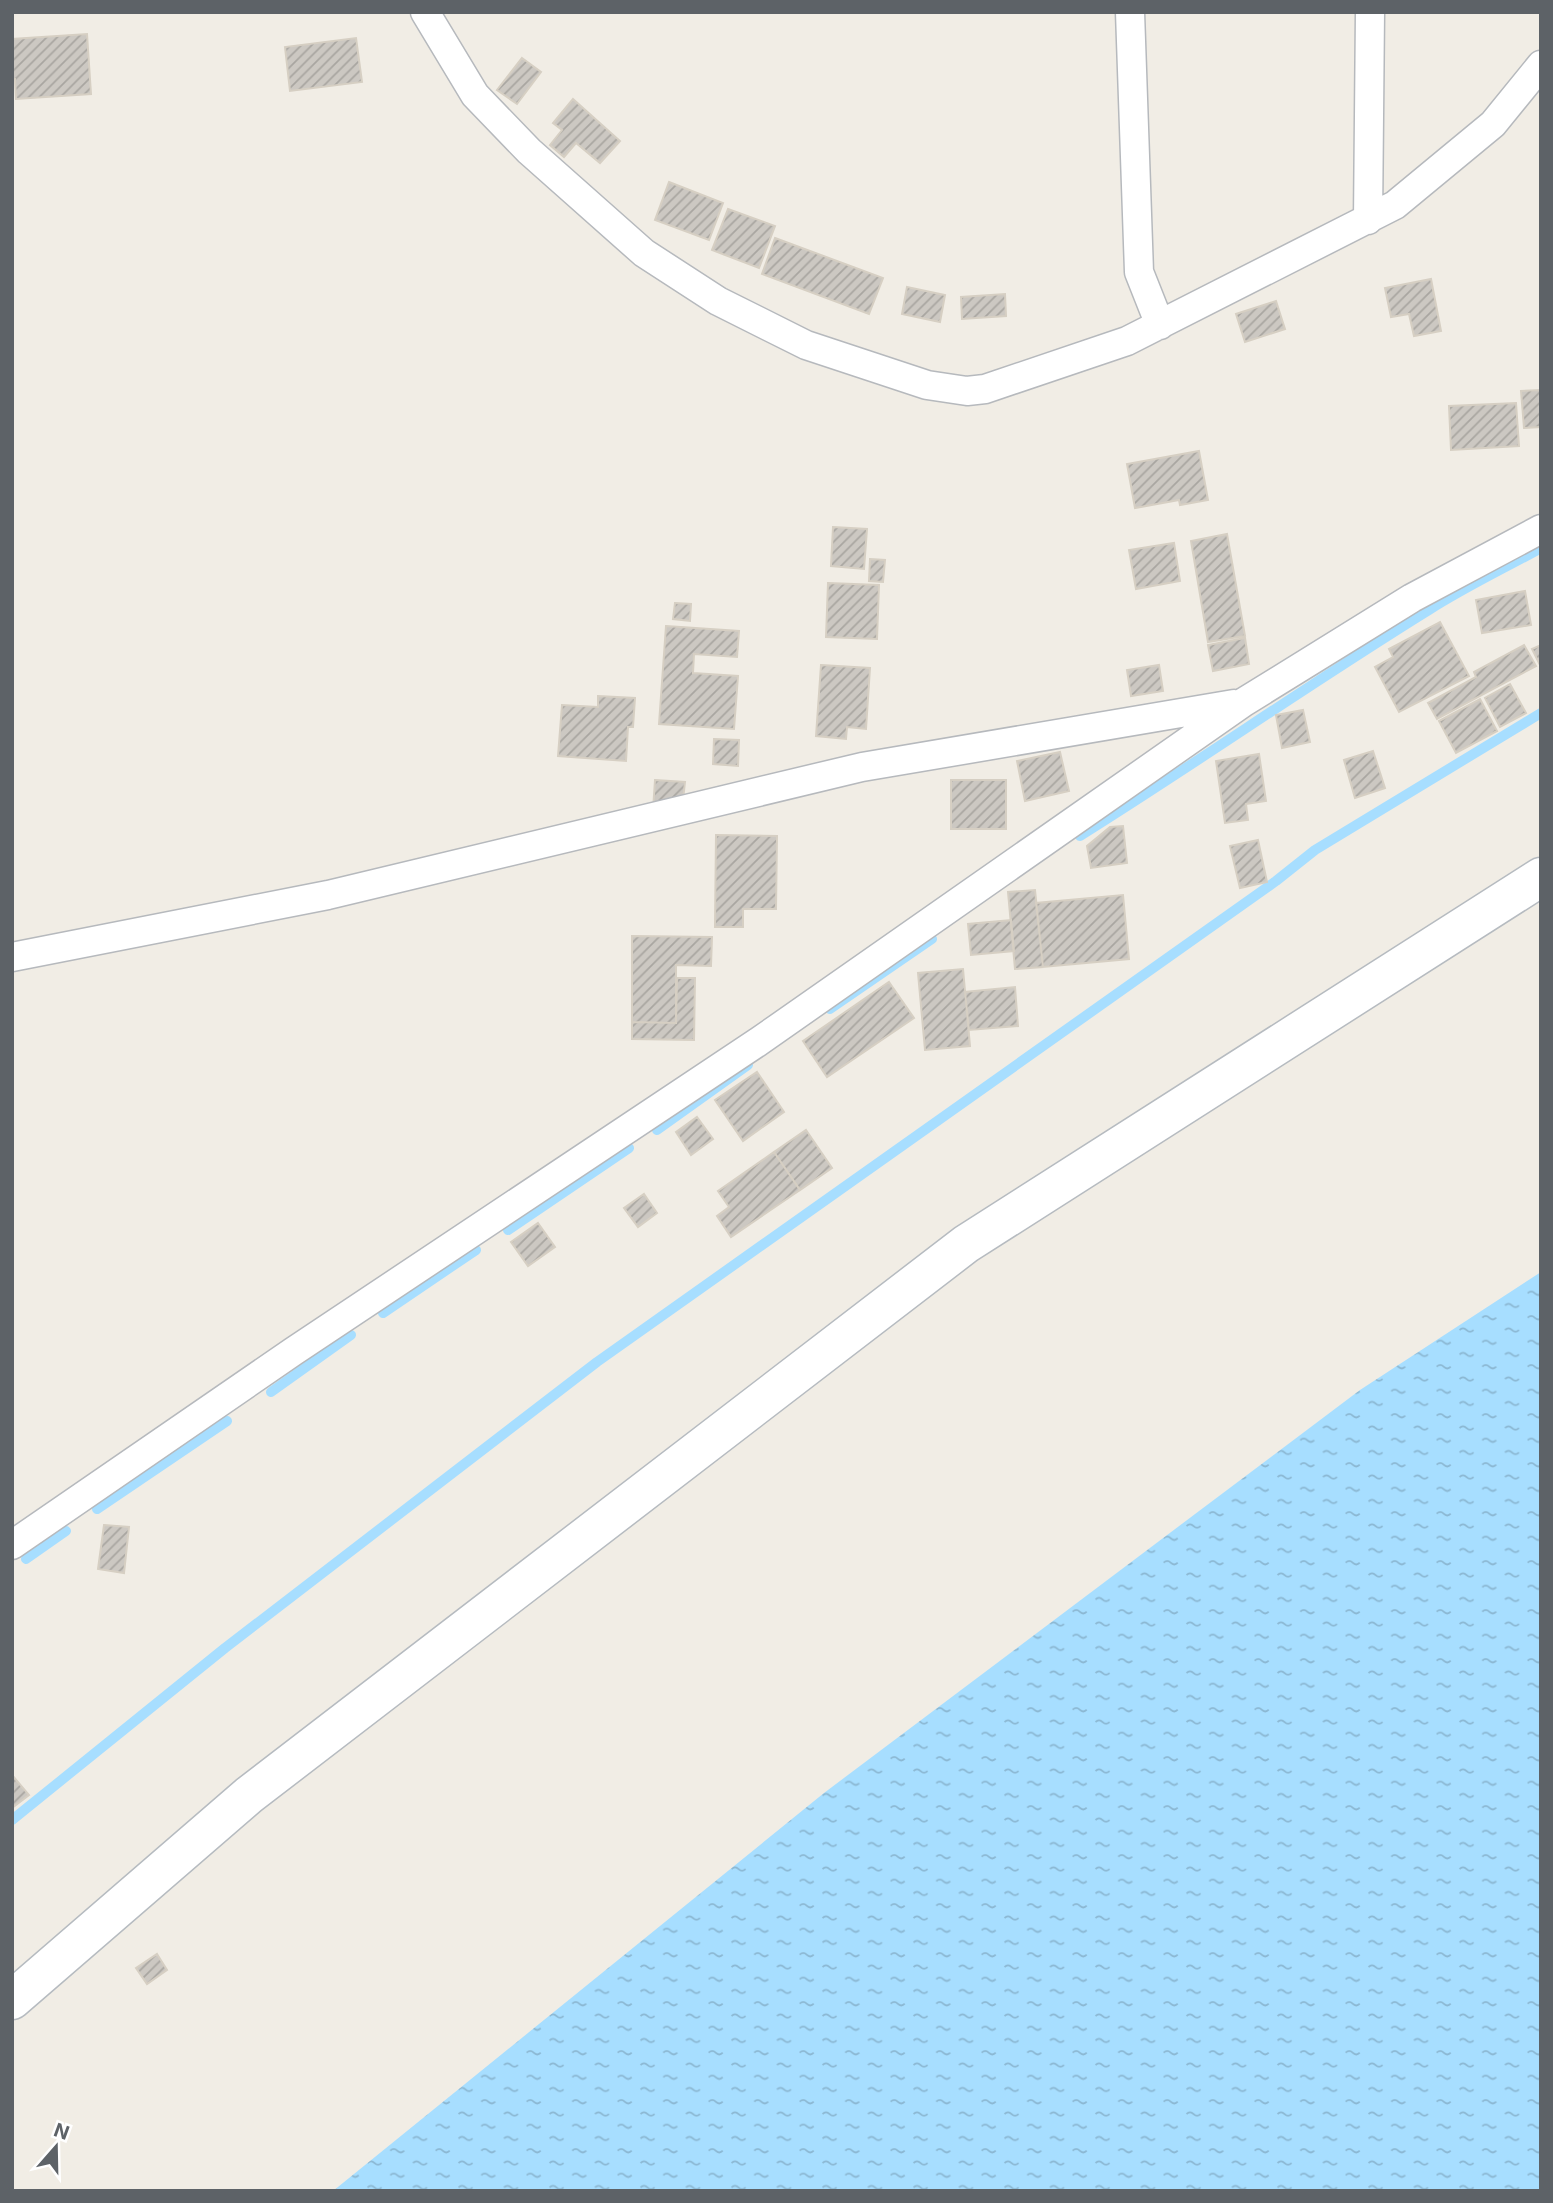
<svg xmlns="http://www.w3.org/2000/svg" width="1553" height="2203" viewBox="0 0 1553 2203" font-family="Inter,sans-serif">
<defs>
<pattern id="water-ripples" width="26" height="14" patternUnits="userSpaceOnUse" patternTransform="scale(1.75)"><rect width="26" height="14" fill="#a7deff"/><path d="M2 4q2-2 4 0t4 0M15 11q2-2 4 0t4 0" fill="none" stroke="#8bb7d2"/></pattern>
<pattern id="building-hatch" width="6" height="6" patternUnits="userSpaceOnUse" patternTransform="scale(1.75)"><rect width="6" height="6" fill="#ccc8c2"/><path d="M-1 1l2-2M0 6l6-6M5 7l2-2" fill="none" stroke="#a9a6a1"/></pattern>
</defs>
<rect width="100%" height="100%" fill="#f1ede5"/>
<path fill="url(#water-ripples)" d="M 1541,1272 L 1541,2191 L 333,2191 L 824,1793 L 1360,1390 Z"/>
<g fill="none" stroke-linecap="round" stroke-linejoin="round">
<path stroke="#a7deff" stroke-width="10" d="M 1080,836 C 1198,762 1311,683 1429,610 C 1465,587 1503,569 1541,548
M 830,1009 L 932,939
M 657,1130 L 748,1065
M 508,1230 L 629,1148
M 383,1313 L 476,1250
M 271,1392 L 351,1335
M 97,1509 L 227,1421
M 26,1559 L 66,1531
M 12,1820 L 225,1648 L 597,1362 L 1276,881 L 1315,850 L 1541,713"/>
</g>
<path fill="url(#building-hatch)" stroke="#d6cfc3" stroke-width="2" d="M 87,34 L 91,94 L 16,99 L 15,79 L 12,79 L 12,39 Z
M 356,38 L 362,82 L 290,91 L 285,47 Z
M 522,58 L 541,72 L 517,104 L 497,90 Z
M 573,99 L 620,141 L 600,163 L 576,143 L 564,157 L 550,145 L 562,130 L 553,123 Z
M 669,182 L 723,203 L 709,240 L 655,220 Z
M 728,209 L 775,226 L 759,268 L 712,250 Z
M 775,238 L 883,278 L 869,314 L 762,274 Z
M 1431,279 L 1441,331 L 1414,336 L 1409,314 L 1391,317 L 1385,288 Z
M 907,287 L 945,295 L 940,322 L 902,314 Z
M 1005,294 L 1006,316 L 962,319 L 961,297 Z
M 1276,301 L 1285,329 L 1245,342 L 1236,314 Z
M 1541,390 L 1541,427 L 1524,428 L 1521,391 Z
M 1516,403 L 1519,446 L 1451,450 L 1449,406 Z
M 1199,451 L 1208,500 L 1180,505 L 1179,500 L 1135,508 L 1127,464 Z
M 833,527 L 867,529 L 864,569 L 831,566 Z
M 1227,534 L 1245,636 L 1208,642 L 1191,541 Z
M 1174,543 L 1180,581 L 1136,589 L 1129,550 Z
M 870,559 L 885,560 L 883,582 L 869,581 Z
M 828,583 L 879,585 L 877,639 L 826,637 Z
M 1525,591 L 1531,625 L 1482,633 L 1476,600 Z
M 675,603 L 691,604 L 690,621 L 673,619 Z
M 1440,622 L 1469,676 L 1399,712 L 1375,667 L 1393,657 L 1389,649 Z
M 666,626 L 739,631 L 737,657 L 694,654 L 693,673 L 738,676 L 734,729 L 659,724 Z
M 1245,638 L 1249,664 L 1213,671 L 1208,645 Z
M 1524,645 L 1536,666 L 1437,719 L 1428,703 L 1476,677 L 1474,672 Z
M 1541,645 L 1541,667 L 1532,649 Z
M 821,665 L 870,668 L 866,729 L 847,727 L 846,739 L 816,736 Z
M 1159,665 L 1163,691 L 1131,696 L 1127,670 Z
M 1510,684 L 1526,713 L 1500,727 L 1485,698 Z
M 598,696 L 635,698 L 633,727 L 628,727 L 626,761 L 558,756 L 562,705 L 598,707 Z
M 1480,699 L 1497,731 L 1456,753 L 1439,721 Z
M 1303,710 L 1310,742 L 1282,748 L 1276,715 Z
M 714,739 L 739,740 L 738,766 L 713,764 Z
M 1373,751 L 1385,788 L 1355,798 L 1344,760 Z
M 1060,752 L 1069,791 L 1025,801 L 1017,761 Z
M 1259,754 L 1266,801 L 1246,804 L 1248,820 L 1225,823 L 1216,761 Z
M 655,780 L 685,782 L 683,800 L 653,810 Z
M 951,780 L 1006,780 L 1006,829 L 951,829 Z
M 1123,826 L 1127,863 L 1091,868 L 1087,846 L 1110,827 Z
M 716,835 L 777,836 L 776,909 L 743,909 L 743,927 L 715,927 Z
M 1258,840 L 1267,882 L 1240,888 L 1230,846 Z
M 1035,890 L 1043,967 L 1015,969 L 1008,892 Z
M 1123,895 L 1129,959 L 1043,967 L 1036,903 Z
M 1011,920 L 1014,951 L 971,955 L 968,924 Z
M 632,936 L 712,937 L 711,966 L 676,965 L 676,1023 L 632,1022 Z
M 963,969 L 970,1046 L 925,1050 L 918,973 Z
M 677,978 L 695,978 L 694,1040 L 632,1039 L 632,1022 L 676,1023 Z
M 889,982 L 914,1018 L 827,1077 L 803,1041 Z
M 1015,987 L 1018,1026 L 969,1030 L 965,992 Z
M 757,1072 L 784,1112 L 743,1141 L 715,1100 Z
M 697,1117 L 713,1139 L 691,1155 L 676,1132 Z
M 806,1130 L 832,1168 L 800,1190 L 774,1152 Z
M 774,1152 L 800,1190 L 731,1237 L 717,1216 L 729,1207 L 718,1191 Z
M 644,1194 L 657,1213 L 638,1227 L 624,1208 Z
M 538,1223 L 555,1247 L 528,1266 L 511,1242 Z
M 104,1525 L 129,1527 L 124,1573 L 98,1569 Z
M 12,1775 L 29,1795 L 12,1808 Z
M 157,1954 L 167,1970 L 147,1984 L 136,1968 Z"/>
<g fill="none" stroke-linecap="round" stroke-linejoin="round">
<g stroke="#b6b9bd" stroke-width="31">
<path id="street" d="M 425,12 L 475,95 L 529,151 L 644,253 L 718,301 L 806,345 L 927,385 L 967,391 L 985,389 L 1127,341 L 1395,205 L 1493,124 L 1541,65
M 1130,12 L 1139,272 L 1160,325
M 1368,220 L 1370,12
M 12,957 L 328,895 L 862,767 L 1234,704
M 12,1545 L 294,1351 L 758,1042 L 1244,702 L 1412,598 L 1541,529"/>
</g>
<g stroke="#b6bbc0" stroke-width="41">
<path id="secondary" d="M 12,2000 L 249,1795 L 966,1244 L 1541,877"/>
</g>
<use href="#street" stroke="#fff" stroke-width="28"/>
<use href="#secondary" stroke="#fff" stroke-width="38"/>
</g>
<rect width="1553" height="2203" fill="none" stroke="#5d6267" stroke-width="28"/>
<g transform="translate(56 2147) rotate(20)" stroke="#ffffff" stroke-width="5" paint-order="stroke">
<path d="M0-5L12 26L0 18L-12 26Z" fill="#5d6267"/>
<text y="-10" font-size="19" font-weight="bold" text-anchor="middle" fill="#5d6267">N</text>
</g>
</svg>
